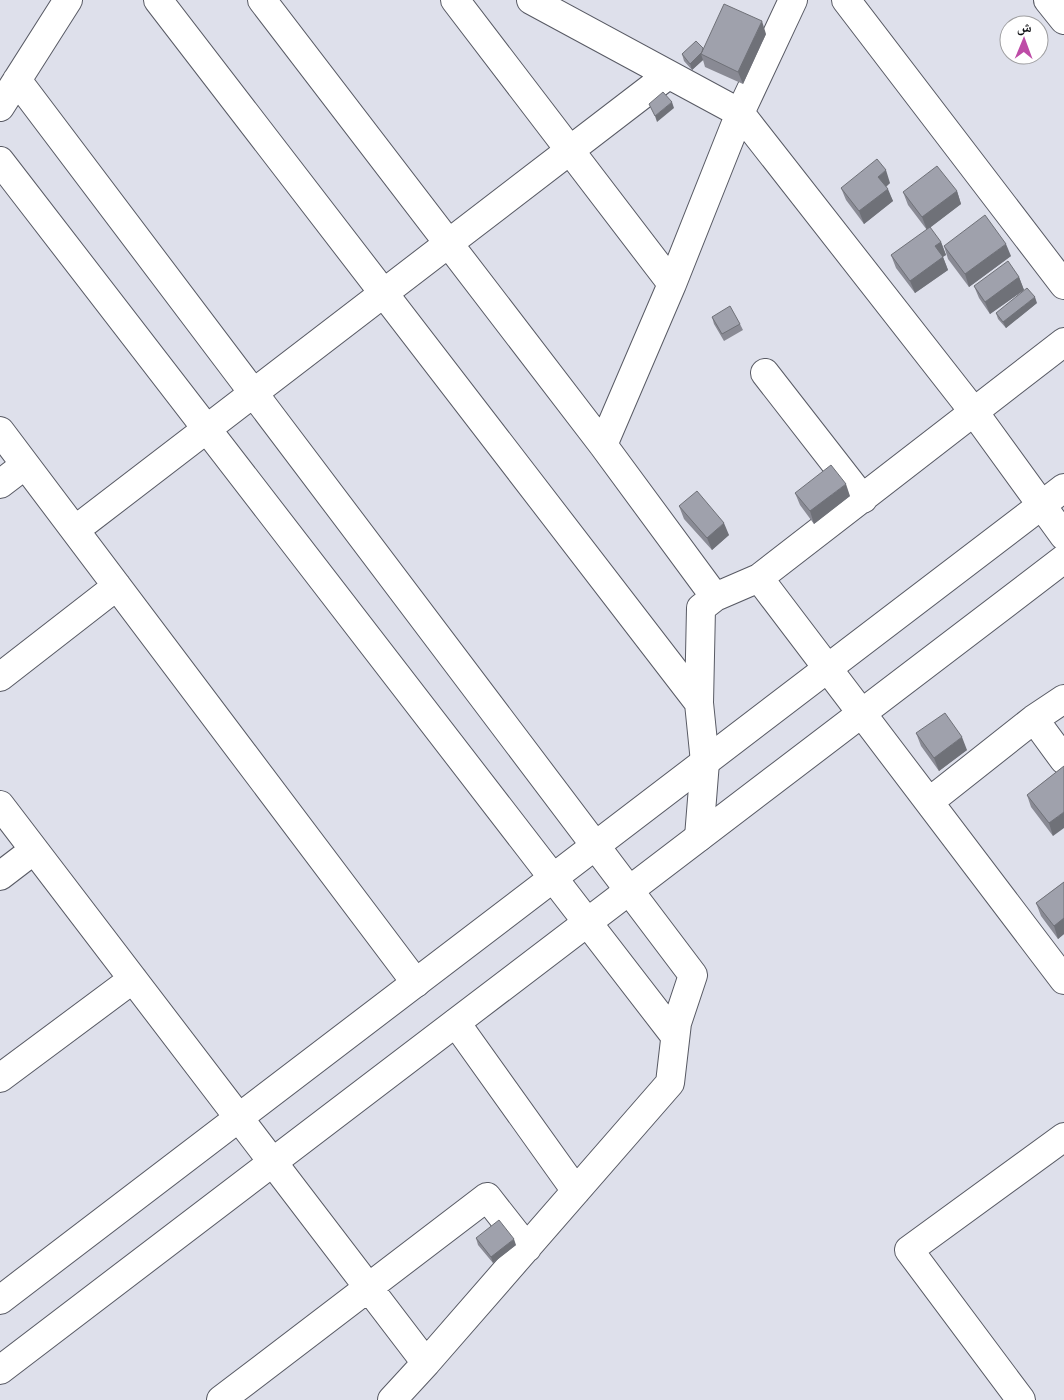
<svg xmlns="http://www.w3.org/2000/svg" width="1064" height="1400" viewBox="0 0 1064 1400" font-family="'PT Sans Narrow','Noto Naskh Arabic',sans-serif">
<rect width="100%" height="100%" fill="#dee0eb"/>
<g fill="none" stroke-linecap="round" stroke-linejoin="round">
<g stroke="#585a64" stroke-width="30">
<path id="minor" d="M 158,0 L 699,703
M 262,0 L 603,445 L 715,597
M 455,0 L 672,284
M 531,0 L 740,113 L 974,412 L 1064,536
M 846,0 L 1064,285
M 1048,0 L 1064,20
M 17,80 L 693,975 L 677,1023 L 670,1083 L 426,1363 L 392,1400
M 0,107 L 68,0
M 0,161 L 675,1036
M 765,373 L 863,499
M 0,431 L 416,983
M 603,445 L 672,284 L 740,113 L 793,0
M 0,484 L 25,465
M 75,530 L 668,75
M 759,578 L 1064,980
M 0,677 L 117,586
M 1034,719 L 1064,760
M 929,802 L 1034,719 L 1064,699
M 0,805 L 426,1363
M 699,837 L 705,762 L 699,703 L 701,608 L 715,597 L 759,578 L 1064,342
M 0,876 L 34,850
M 456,1023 L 576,1191
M 0,1078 L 133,979
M 221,1400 L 487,1197 L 527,1248
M 1021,1400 L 909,1250 L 1064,1137"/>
</g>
<g stroke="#585a64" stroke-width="30">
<path id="major" d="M 0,1300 L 1064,488
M 0,1370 L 1064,559"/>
</g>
<use href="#minor" stroke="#fff" stroke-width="28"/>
<use href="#major" stroke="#fff" stroke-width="28"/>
</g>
<path fill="#898a94" d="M 766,34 L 743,84 L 705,67 L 703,60 L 692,70 L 684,61 L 682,54 Z
M 890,183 L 886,187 L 893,201 L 864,224 L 846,200 L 841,188 Z
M 957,191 L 961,204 L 928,229 L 941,242 L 946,255 L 943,257 L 948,270 L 915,293 L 896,268 L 891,255 L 927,230 L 908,205 L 903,192 Z
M 944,246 L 1011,256 L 969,287 L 948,259 Z
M 1019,277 L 1024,290 L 990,314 L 979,298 L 974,286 Z
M 1037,303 L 1006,328 L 998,319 L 996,313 Z
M 712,317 L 740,324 L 743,330 L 724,341 L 714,324 Z
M 795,493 L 850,496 L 814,524 L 800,505 Z
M 679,506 L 729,535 L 712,550 L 684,519 Z
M 916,733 L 967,750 L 939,771 L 921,746 Z
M 1064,766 L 1053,836 L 1031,807 L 1027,795 Z
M 1064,882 L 1064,934 L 1058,939 L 1041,916 L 1036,903 Z
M 476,1238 L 516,1245 L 493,1263 L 478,1245 Z"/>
<path fill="#6f7178" d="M 762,21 L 766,34 L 743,84 L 738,72 Z
M 704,49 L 701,54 L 703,60 L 692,70 L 690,64 Z
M 672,102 L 674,108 L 657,122 L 655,116 Z
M 886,170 L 890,183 L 883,189 L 878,177 Z
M 888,189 L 893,201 L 864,224 L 859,211 Z
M 957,191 L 961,204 L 927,230 L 922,217 Z
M 941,242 L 946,255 L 940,258 L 935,246 Z
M 1006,244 L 1011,256 L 969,287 L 965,274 Z
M 943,257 L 948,270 L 915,293 L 910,281 Z
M 1019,277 L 1024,290 L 990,314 L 985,302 Z
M 1035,297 L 1037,303 L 1006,328 L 1003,322 Z
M 846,484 L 850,496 L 814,524 L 810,511 Z
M 724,523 L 729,535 L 712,550 L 707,538 Z
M 962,737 L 967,750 L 939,771 L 934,758 Z
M 1064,812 L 1064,828 L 1053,836 L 1049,823 Z
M 1064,918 L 1064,934 L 1058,939 L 1054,926 Z
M 514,1239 L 516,1245 L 493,1263 L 491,1257 Z"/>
<path fill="#9fa1ac" stroke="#6f7178" d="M 724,4 L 762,21 L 738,72 L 701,54 Z
M 696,41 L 703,48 L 702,52 L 690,64 L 682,54 Z
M 663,92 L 672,102 L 655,116 L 649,104 Z
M 877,159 L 886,170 L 878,177 L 888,189 L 859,211 L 841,188 Z
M 937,166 L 957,191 L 922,217 L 903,192 Z
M 985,215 L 1006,244 L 965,274 L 944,246 Z
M 930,227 L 941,242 L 935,246 L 943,257 L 910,281 L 891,255 Z
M 1008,261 L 1019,277 L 985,302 L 974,286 Z
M 1027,288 L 1035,297 L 1003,322 L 996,313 Z
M 730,306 L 740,324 L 722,334 L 712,317 Z
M 831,465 L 846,484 L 810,511 L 795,493 Z
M 697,491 L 724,523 L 707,538 L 679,506 Z
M 945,713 L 962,737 L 934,758 L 916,733 Z
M 1064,766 L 1064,812 L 1049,823 L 1027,795 Z
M 1064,882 L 1064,918 L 1054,926 L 1036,903 Z
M 499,1220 L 514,1239 L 491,1257 L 476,1238 Z"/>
<g transform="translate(1024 40) rotate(1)"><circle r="24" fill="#ffffff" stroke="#9f9fa1"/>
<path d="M0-4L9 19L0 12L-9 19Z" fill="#be4ca7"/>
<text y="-8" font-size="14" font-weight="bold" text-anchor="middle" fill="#0f1014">ش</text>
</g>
</svg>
